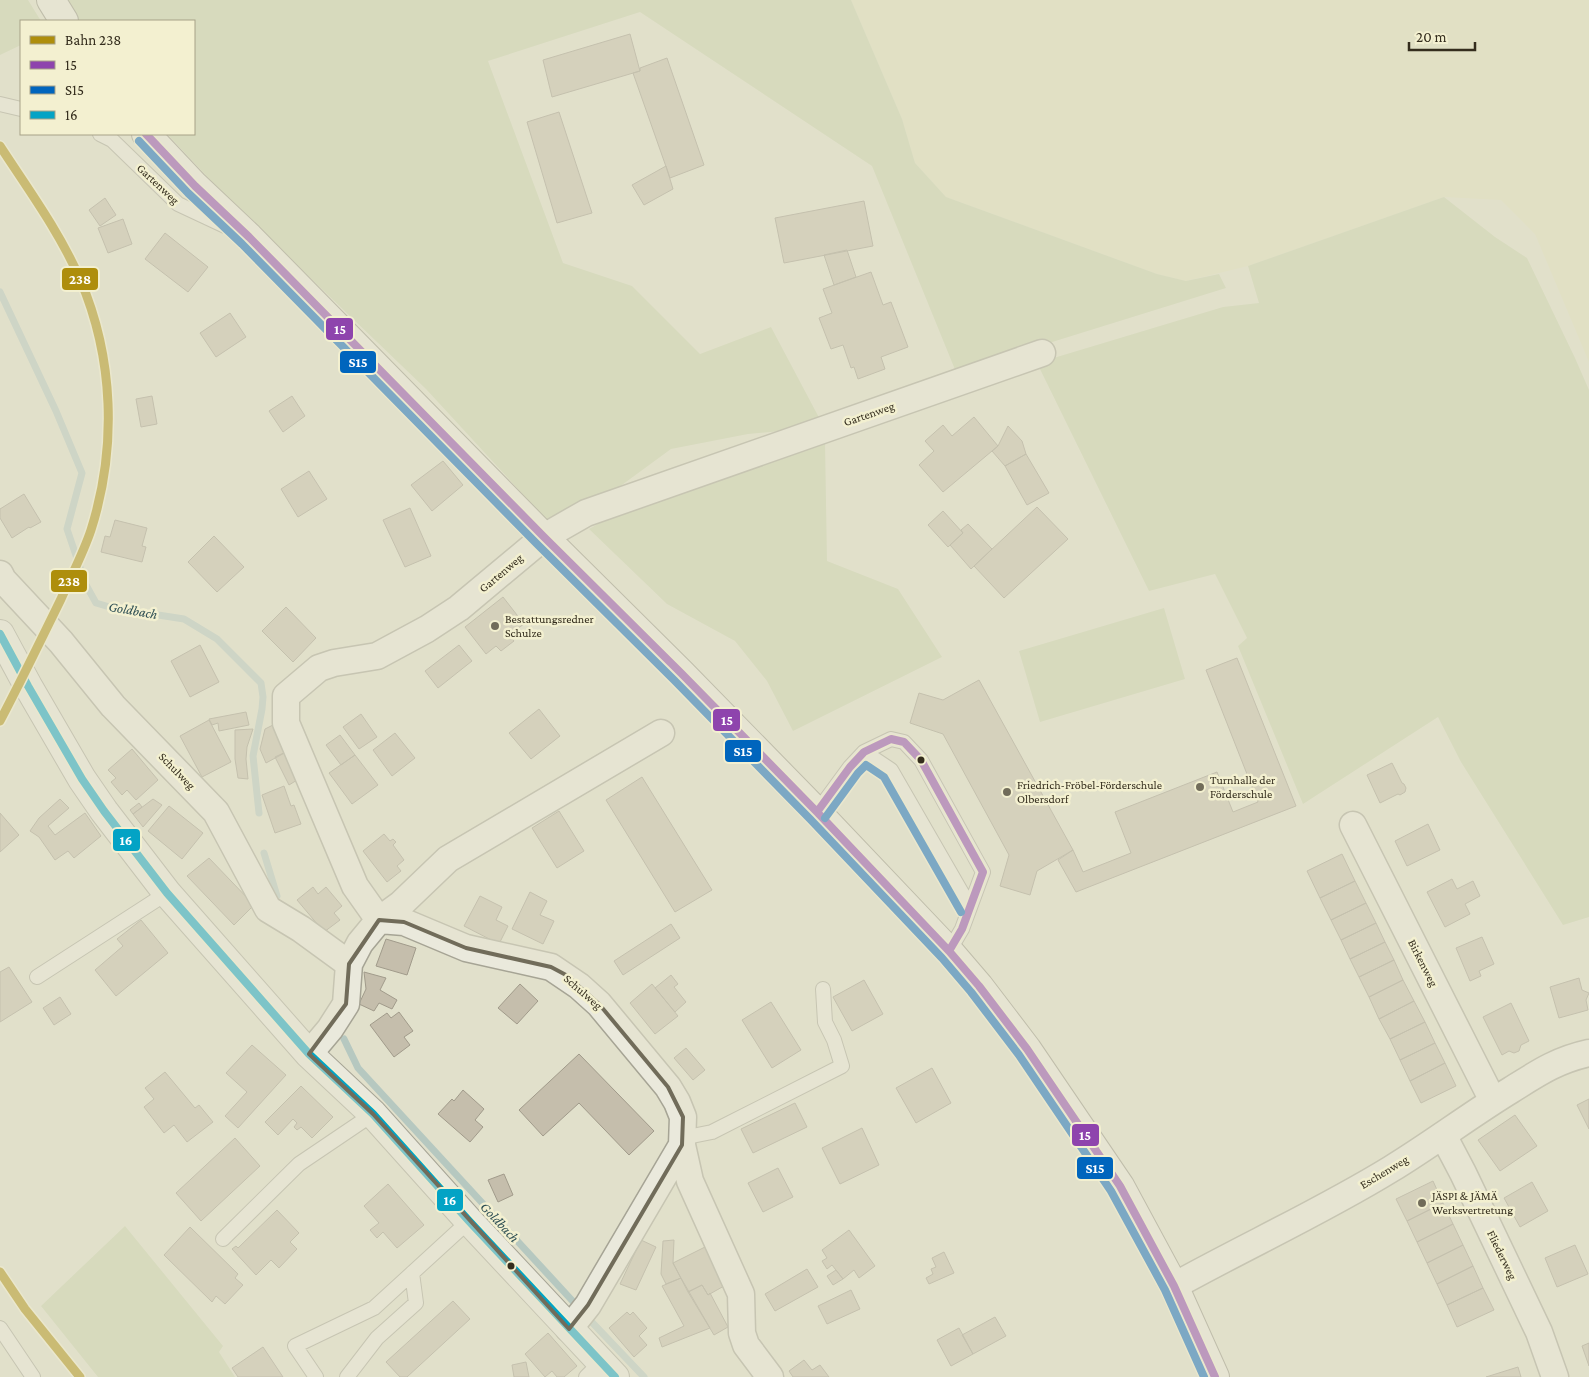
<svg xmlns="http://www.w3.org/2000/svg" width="1589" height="1377" viewBox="0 0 1589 1377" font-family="'Crimson Pro',serif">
<rect width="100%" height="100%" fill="#e1e0cb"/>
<path fill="#dfe0bc" d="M 851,0 L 1589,0 L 1589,362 L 1535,234 L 1501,200 L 1444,197 L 1248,266 L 1186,281 L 1157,274 L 946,197 L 915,163 L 902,119 Z"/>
<path fill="#cad3ae" d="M 0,0 L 28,0 L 41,21 L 21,21 L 21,45 L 0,55 Z
M 66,0 L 851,0 L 902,119 L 915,163 L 946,197 L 1157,274 L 1186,281 L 1219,274 L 1226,288 L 956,372 L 872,166 L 640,12 L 488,61 L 563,263 L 632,286 L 700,354 L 771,327 L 824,427 L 748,434 L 671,449 L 585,512 L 552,526 L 426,389 L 231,202 L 167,134 L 194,134 L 194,21 L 78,21 Z
M 1444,197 L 1495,237 L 1527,258 L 1575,358 L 1589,390 L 1589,917 L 1563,925 L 1461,762 L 1438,717 L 1303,804 L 1238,646 L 1247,638 L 1215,574 L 1149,591 L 1037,363 L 1223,307 L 1259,303 L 1248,266 Z
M 825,440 L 827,561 L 898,589 L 942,657 L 793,731 L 767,681 L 735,641 L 667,604 L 589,529 L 614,515 Z
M 1164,608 L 1185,679 L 1040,722 L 1019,651 Z
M 125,1226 L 223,1346 L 219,1352 L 235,1377 L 98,1377 L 41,1306 Z"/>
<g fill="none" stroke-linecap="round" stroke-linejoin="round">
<path stroke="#b6c8c0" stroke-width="7" d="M 0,292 L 56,411 L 82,473 L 67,529 L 86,585 L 96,603 L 113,608 L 184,619 L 217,639 L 261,683 L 263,697 L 262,709 L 253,756 L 259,813
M 264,853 L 277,896
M 344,1039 L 358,1068 L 579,1308
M 586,1316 L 644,1377"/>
</g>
<path fill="#c5beac" stroke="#a19b8b" d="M 630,34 L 640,71 L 552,97 L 543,60 Z
M 667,58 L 704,165 L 670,178 L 633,73 L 640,71 L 640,68 Z
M 559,112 L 592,213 L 557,223 L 527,122 Z
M 666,166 L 673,189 L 644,205 L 632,185 Z
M 105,198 L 116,215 L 100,226 L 89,210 Z
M 864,201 L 873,246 L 784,263 L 775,218 Z
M 123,219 L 132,244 L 108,253 L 98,228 Z
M 165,233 L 208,267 L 188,292 L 145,259 Z
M 847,250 L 856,277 L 834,285 L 824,255 Z
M 871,272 L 883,305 L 891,302 L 908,347 L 881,357 L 885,369 L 858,379 L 854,367 L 851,368 L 843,345 L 831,349 L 819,318 L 832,313 L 823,289 Z
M 230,313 L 246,337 L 216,357 L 200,333 Z
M 152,396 L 157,424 L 141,427 L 136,399 Z
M 292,396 L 305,416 L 283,432 L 269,411 Z
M 974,417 L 998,446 L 943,492 L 919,465 L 934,451 L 925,441 L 943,425 L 952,436 Z
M 1008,426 L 1022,441 L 1026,454 L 1005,466 L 992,451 L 998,446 Z
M 1026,454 L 1049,493 L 1027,505 L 1005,466 Z
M 443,461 L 463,485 L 432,511 L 411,485 Z
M 309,471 L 327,499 L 298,517 L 281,489 Z
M 24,494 L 41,522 L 30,528 L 29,527 L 12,538 L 0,518 L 0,509 Z
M 1037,507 L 1068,539 L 1004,598 L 974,566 Z
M 410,508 L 431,556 L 405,567 L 383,520 Z
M 943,511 L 963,533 L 948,547 L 928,525 Z
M 115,520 L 147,528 L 142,546 L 146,547 L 142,562 L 101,552 L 105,536 L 110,537 Z
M 968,524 L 992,549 L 971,569 L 950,545 L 963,533 L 961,530 Z
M 214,536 L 244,567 L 217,592 L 188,562 Z
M 503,597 L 524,624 L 509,635 L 514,641 L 501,651 L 496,646 L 486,654 L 465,627 Z
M 286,607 L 316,638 L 293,662 L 262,631 Z
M 200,645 L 219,682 L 190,697 L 171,661 Z
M 459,645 L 472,661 L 438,688 L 425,671 Z
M 1237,658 L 1296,806 L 1076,892 L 1058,860 L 1073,850 L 1083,872 L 1131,853 L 1115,812 L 1217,772 L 1233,812 L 1258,802 L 1206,670 Z
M 979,680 L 1073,850 L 1037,871 L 1030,895 L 1000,886 L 1009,855 L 943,734 L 910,723 L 919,693 L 943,700 Z
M 539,709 L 560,736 L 531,759 L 509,733 Z
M 246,712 L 249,725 L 219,731 L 218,723 L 212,725 L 209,719 Z
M 361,714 L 377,737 L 359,749 L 343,727 Z
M 209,720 L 231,762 L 202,777 L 180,736 Z
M 277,723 L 290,750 L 266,763 L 260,749 L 265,729 Z
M 253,729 L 247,747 L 246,759 L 248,779 L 238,778 L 235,759 L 235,730 Z
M 395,733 L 415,758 L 392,776 L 373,750 Z
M 340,735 L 355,755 L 341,765 L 326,745 Z
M 132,749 L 158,780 L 136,800 L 127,790 L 122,795 L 111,782 L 116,778 L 108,770 Z
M 290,750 L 302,777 L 289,785 L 275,757 Z
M 355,755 L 378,785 L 352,804 L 329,773 Z
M 1392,763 L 1402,783 L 1404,784 L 1406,788 L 1405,792 L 1400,795 L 1398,794 L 1380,803 L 1367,775 Z
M 642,777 L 712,890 L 675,912 L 606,800 Z
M 284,786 L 291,806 L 294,805 L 301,824 L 275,833 L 262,795 Z
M 60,799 L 69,808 L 48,826 L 55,835 L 85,813 L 101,836 L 74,858 L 68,851 L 55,860 L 39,837 L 30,831 L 39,818 Z
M 153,799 L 162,805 L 143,827 L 133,814 Z
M 139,803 L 142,807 L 133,814 L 130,810 Z
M 169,806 L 203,833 L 182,859 L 148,831 Z
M 559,811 L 584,851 L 557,868 L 532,828 Z
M 0,813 L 19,835 L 0,852 Z
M 1428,824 L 1440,850 L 1407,866 L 1395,841 Z
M 384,834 L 390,841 L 393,839 L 396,842 L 393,845 L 404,860 L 397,866 L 401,871 L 387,882 L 363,851 Z
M 1342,854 L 1355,881 L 1320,898 L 1307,871 Z
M 209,858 L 254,905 L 234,925 L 187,876 Z
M 1452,879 L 1457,889 L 1473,881 L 1480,896 L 1465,904 L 1470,914 L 1445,927 L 1427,892 Z
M 1355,881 L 1366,903 L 1331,920 L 1320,898 Z
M 313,887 L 318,894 L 326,887 L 342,906 L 334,913 L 340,920 L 324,932 L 297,900 Z
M 530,892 L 547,901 L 540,915 L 554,921 L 543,944 L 512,929 Z
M 480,896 L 502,907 L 496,920 L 508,926 L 499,944 L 464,926 Z
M 1366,903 L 1376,923 L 1341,940 L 1331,920 Z
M 141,920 L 168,953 L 116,996 L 95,970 L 123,946 L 117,939 Z
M 1376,923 L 1385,942 L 1350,959 L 1341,940 Z
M 671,924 L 680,938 L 623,975 L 614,961 Z
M 1482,937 L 1494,964 L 1479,971 L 1481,976 L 1470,981 L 1456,948 Z
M 386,939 L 416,948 L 407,975 L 376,966 Z
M 1385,942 L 1394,960 L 1359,977 L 1350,959 Z
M 1394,960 L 1403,980 L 1369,997 L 1359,977 Z
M 9,967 L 32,1002 L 0,1022 L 0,972 Z
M 364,972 L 386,978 L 380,990 L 397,1000 L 392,1009 L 379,1003 L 374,1011 L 359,1004 L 366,989 Z
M 671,975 L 678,984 L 674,987 L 686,1002 L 675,1012 L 655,988 Z
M 1579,978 L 1582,990 L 1589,993 L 1586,1000 L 1588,1010 L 1559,1018 L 1550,987 Z
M 864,980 L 883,1014 L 852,1031 L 833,997 Z
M 1403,980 L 1414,1001 L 1379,1019 L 1369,997 Z
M 520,984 L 538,1001 L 517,1024 L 498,1008 Z
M 652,984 L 678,1016 L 655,1034 L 630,1003 Z
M 60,997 L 71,1014 L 54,1025 L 43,1008 Z
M 1414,1001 L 1425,1022 L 1390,1039 L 1379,1019 Z
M 771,1002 L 801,1050 L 772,1068 L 742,1020 Z
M 1511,1003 L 1529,1041 L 1521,1045 L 1519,1051 L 1514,1053 L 1509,1051 L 1502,1055 L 1483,1017 Z
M 399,1012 L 413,1031 L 404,1037 L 410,1045 L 394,1057 L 370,1025 L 387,1013 L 391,1018 Z
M 1425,1022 L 1435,1043 L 1400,1060 L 1390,1039 Z
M 1435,1043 L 1445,1063 L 1410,1081 L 1400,1060 Z
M 252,1045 L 286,1075 L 238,1128 L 225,1116 L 247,1092 L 226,1073 Z
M 686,1048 L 705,1070 L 693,1080 L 674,1058 Z
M 579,1054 L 654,1131 L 629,1155 L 579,1103 L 543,1136 L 519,1110 Z
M 1445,1063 L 1456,1086 L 1421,1103 L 1410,1081 Z
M 932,1068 L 951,1103 L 916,1123 L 896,1088 Z
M 165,1072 L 195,1108 L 199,1105 L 213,1122 L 187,1142 L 174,1125 L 164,1133 L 144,1107 L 154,1099 L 145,1088 Z
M 301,1086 L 333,1117 L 312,1138 L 301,1127 L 297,1130 L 294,1127 L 297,1123 L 293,1119 L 278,1135 L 265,1122 Z
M 463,1090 L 484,1109 L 475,1120 L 483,1127 L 470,1142 L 438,1114 L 452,1099 L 454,1101 Z
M 1589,1099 L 1589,1129 L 1577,1105 Z
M 795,1103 L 807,1127 L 753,1153 L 741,1129 Z
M 1515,1115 L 1537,1146 L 1500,1171 L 1478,1140 Z
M 862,1128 L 879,1165 L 840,1184 L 822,1148 Z
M 235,1138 L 260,1166 L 201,1221 L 176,1193 Z
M 778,1168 L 793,1197 L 763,1212 L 748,1183 Z
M 504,1174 L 513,1195 L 498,1202 L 488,1180 Z
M 1433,1181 L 1443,1203 L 1407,1221 L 1396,1199 Z
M 1532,1182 L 1548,1211 L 1520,1227 L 1504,1198 Z
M 388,1184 L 424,1225 L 397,1248 L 383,1232 L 377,1238 L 370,1230 L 379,1223 L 364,1206 Z
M 1443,1203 L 1453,1224 L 1417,1242 L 1407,1221 Z
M 277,1210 L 299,1233 L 290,1242 L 297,1249 L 279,1268 L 271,1260 L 256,1275 L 232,1249 L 236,1246 L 238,1248 Z
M 1453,1224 L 1463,1245 L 1427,1263 L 1417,1242 Z
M 190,1227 L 238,1274 L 235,1278 L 243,1285 L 225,1304 L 216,1296 L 212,1302 L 164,1255 Z
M 849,1230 L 875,1266 L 859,1278 L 854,1270 L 843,1279 L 832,1265 L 827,1269 L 822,1261 L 827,1258 L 822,1250 Z
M 641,1240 L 656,1247 L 636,1290 L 620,1284 Z
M 674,1240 L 673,1263 L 681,1278 L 666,1284 L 661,1274 L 663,1241 Z
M 1463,1245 L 1473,1266 L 1437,1284 L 1427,1263 Z
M 1575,1245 L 1588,1274 L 1557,1287 L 1545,1258 Z
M 705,1247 L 724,1286 L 708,1295 L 702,1285 L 688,1292 L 673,1263 Z
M 944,1252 L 954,1273 L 929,1284 L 926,1278 L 933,1274 L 931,1269 L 936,1267 L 932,1258 Z
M 1473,1266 L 1483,1288 L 1447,1305 L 1437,1284 Z
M 807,1269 L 818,1287 L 775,1311 L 765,1294 Z
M 836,1270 L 843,1279 L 833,1285 L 827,1276 Z
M 681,1278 L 710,1328 L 662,1347 L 659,1338 L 684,1326 L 662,1286 Z
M 702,1285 L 708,1295 L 710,1293 L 728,1327 L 714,1335 L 688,1292 Z
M 1483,1288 L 1494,1310 L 1457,1327 L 1447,1305 Z
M 851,1290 L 860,1309 L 827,1324 L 818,1306 Z
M 453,1301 L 470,1319 L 407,1377 L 400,1377 L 386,1362 Z
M 627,1312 L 630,1315 L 633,1312 L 647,1328 L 639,1336 L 647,1345 L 634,1357 L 609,1328 Z
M 995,1317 L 1006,1336 L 973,1354 L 962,1335 Z
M 959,1328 L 973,1354 L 951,1366 L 937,1340 Z
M 548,1333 L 577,1366 L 564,1377 L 557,1377 L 552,1371 L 545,1377 L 525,1354 Z
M 1589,1343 L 1589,1366 L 1582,1346 Z
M 263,1347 L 283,1377 L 238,1377 L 232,1368 Z
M 804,1360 L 812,1370 L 820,1365 L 829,1377 L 793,1377 L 789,1371 Z
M 526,1362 L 529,1377 L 514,1377 L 512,1365 Z
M 1518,1367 L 1521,1377 L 1486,1377 Z"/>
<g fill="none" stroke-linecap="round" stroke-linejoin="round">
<g stroke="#a6a495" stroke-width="16">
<path id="service" d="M 0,104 L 21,109
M 100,134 L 112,140 L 178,204 L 225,226
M 864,752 L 891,770 L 970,907
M 817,812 L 850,767 L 864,752 L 891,739 L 904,742 L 921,760 L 983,872 L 962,929 L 949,951
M 37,977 L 167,893
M 682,1138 L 712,1132 L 842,1066 L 834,1040 L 825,1022 L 823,989
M 223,1239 L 299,1164 L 373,1114
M 0,1328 L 33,1377
M 316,1377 L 295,1346 L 374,1308 L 469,1221
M 347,1377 L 377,1338 L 416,1303 L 412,1273
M 586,1377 L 601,1362"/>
</g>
<g stroke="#a6a495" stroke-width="29">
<path id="minor" d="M 0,574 L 3,580 L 61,642 L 113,706 L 216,812 L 268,909 L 301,929 L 349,964
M 1353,825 L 1493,1101
M 379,920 L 355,886 L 286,723 L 286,696 L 319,668 L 334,663 L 377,656 L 427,629 L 459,608 L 544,537 L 586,513 L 1042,353
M 379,920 L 404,922 L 466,948 L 551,967 L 579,986 L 599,1004 L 668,1087 L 677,1102 L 683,1117 L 682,1145 L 690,1181 L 741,1294 L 742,1333 L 746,1345 L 770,1377
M 309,1054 L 330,1029 L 346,1004 L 349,964 L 360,943 L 379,920 L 401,904 L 448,859 L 661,733
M 1443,1135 L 1463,1173 L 1539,1332 L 1555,1377
M 1174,1286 C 1246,1246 1321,1212 1391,1169 C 1432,1144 1470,1115 1511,1090 C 1538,1073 1557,1060 1589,1053
M 569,1329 L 588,1305 L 682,1145"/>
</g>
<g stroke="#a6a495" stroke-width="30">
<path id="tertiary" d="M 0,634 L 28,686 L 82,779 L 104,811 L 167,893 L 309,1054 L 373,1114 L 469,1221 L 615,1377"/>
</g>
<g stroke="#969384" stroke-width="30">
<path id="secondary" d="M 51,0 L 64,21
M 146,134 L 195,186 L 249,237 L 544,537 L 681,673 L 817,812 L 949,951 L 979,986 L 1027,1049 L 1120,1186 L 1174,1286 L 1215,1377"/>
</g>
<use href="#service" stroke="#eae9dc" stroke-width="14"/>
<use href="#minor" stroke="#eae9dc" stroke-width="26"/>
<use href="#tertiary" stroke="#eae9dc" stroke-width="28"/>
<use href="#secondary" stroke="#eae9dc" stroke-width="28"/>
<g stroke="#f3f0d0" stroke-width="11">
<path id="bus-1" d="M 146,134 L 195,186 L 249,237 L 544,537 L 681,673 L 817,812 L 949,951 L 979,986 L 1027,1049 L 1120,1186 L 1174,1286 L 1215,1377
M 817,812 L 850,767 L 864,752 L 891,739 L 904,742 L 921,760 L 983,872 L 962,929 L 949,951"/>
</g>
<g stroke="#f3f0d0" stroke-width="11">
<path id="bus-2" d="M 139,141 L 188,193 L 242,244 L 537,544 L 674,680 L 810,819 L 942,958 L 971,992 L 1019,1055 L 1111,1191 L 1165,1290 L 1204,1377
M 825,818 L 858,773 L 866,765 L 884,777 L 961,912"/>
</g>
<g stroke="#f3f0d0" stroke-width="11">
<path id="bus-3" d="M 0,634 L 28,686 L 82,779 L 104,811 L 167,893 L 309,1054 L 373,1114 L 469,1221 L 615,1377"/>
</g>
<use href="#bus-1" stroke="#8e44ad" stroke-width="8"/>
<use href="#bus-2" stroke="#0065bd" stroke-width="8"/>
<use href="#bus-3" stroke="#03a3c5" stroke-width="8"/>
<g stroke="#f3f0d0" stroke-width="12">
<path id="rail-1" d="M 0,146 C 28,189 59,231 80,279 C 114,358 117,448 91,530 C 83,554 71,576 61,599 C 41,640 21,681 0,721
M 0,1272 L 25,1309 L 80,1377"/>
</g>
<use href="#rail-1" stroke="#ae8e0c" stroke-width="9"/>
</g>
<path d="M0 0H1589V1377H0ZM 379,920 L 404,922 L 466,948 L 551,967 L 566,975 L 599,1004 L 668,1087 L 683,1117 L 682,1145 L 588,1305 L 569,1329 L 373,1114 L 309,1054 L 346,1004 L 349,964 Z" fill="#e1e0cb" fill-opacity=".55" fill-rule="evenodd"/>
<path fill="none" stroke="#716c5a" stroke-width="4" stroke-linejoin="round" d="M 379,920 L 404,922 L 466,948 L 551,967 L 566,975 L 599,1004 L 668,1087 L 683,1117 L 682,1145 L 588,1305 L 569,1329 L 373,1114 L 309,1054 L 346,1004 L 349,964 Z"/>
<g fill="#716c5a" stroke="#f3f0d0" stroke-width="2">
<circle cx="495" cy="626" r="5"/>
<circle cx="1200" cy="787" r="5"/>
<circle cx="1007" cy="792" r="5"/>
<circle cx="1422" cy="1203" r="5"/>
</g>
<g fill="#342d1d" stroke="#f3f0d0" stroke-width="2">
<circle cx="921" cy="760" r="4.5"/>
<circle cx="511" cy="1266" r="4.5"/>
</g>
<g text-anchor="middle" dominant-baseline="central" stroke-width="5" stroke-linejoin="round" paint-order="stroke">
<g font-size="12" fill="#342d1d" stroke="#f3f0d0">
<text transform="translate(158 184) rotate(43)">Gartenweg</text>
<text transform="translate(869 414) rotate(-19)">Gartenweg</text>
<text transform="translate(501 573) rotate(-40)">Gartenweg</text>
<text transform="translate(177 771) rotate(46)">Schulweg</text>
<text transform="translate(1423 963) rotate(63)">Birkenweg</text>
<text transform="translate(583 992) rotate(41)">Schulweg</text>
<text transform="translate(1384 1172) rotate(-31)">Eschenweg</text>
<text transform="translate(1502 1255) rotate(64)">Fliederweg</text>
</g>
<g font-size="12" fill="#342d1d" stroke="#f3f0d0" text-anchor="start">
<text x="505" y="619">Bestattungsredner<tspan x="505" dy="14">Schulze</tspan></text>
<text x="1210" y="780">Turnhalle der<tspan x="1210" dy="14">Förderschule</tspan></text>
<text x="1017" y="785">Friedrich-Fröbel-Förderschule<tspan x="1017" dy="14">Olbersdorf</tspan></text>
<text x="1432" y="1196">JÄSPI &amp; JÄMÄ<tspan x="1432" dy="14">Werksvertretung</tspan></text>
</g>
<g font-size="14" font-style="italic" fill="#2d4e53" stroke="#f3f0d0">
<text transform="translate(133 610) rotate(10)">Goldbach</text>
<text transform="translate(500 1222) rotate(47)">Goldbach</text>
</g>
</g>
<g stroke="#f3f0d0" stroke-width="2">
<rect x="61" y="267" width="38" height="24" rx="5" fill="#ae8e0c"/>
<rect x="325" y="317" width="29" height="24" rx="5" fill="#8e44ad"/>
<rect x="339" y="350" width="38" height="24" rx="5" fill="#0065bd"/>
<rect x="50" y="569" width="38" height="24" rx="5" fill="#ae8e0c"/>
<rect x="712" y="708" width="29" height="24" rx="5" fill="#8e44ad"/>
<rect x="724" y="739" width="38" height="24" rx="5" fill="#0065bd"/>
<rect x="112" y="828" width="29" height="24" rx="5" fill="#03a3c5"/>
<rect x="1071" y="1123" width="29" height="24" rx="5" fill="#8e44ad"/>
<rect x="1076" y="1156" width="38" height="24" rx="5" fill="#0065bd"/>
<rect x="436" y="1188" width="28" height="24" rx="5" fill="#03a3c5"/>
</g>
<g font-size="14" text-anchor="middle" font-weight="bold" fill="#fff">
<text x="80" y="284">238</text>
<text x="340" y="334">15</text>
<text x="358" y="367">S15</text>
<text x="69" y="586">238</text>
<text x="727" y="725">15</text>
<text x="743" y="756">S15</text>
<text x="126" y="845">16</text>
<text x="1085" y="1140">15</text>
<text x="1095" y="1173">S15</text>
<text x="450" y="1205">16</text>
</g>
<rect x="20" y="20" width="175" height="115" fill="#f3f0d0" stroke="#a7a288"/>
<rect x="30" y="36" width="25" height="8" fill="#ae8e0c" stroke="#a7a288"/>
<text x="65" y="45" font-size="15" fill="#342d1d">Bahn 238</text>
<rect x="30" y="61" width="25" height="8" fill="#8e44ad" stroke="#a7a288"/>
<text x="65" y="70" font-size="15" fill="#342d1d">15</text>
<rect x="30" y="86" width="25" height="8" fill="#0065bd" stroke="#a7a288"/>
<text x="65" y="95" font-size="15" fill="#342d1d">S15</text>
<rect x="30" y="111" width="25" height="8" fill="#03a3c5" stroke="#a7a288"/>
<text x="65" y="120" font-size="15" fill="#342d1d">16</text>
<path d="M1409 42v8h66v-8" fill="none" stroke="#342d1d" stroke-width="2.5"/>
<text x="1416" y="42" font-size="15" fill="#342d1d" stroke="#f3f0d0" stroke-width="4" paint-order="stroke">20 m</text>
</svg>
